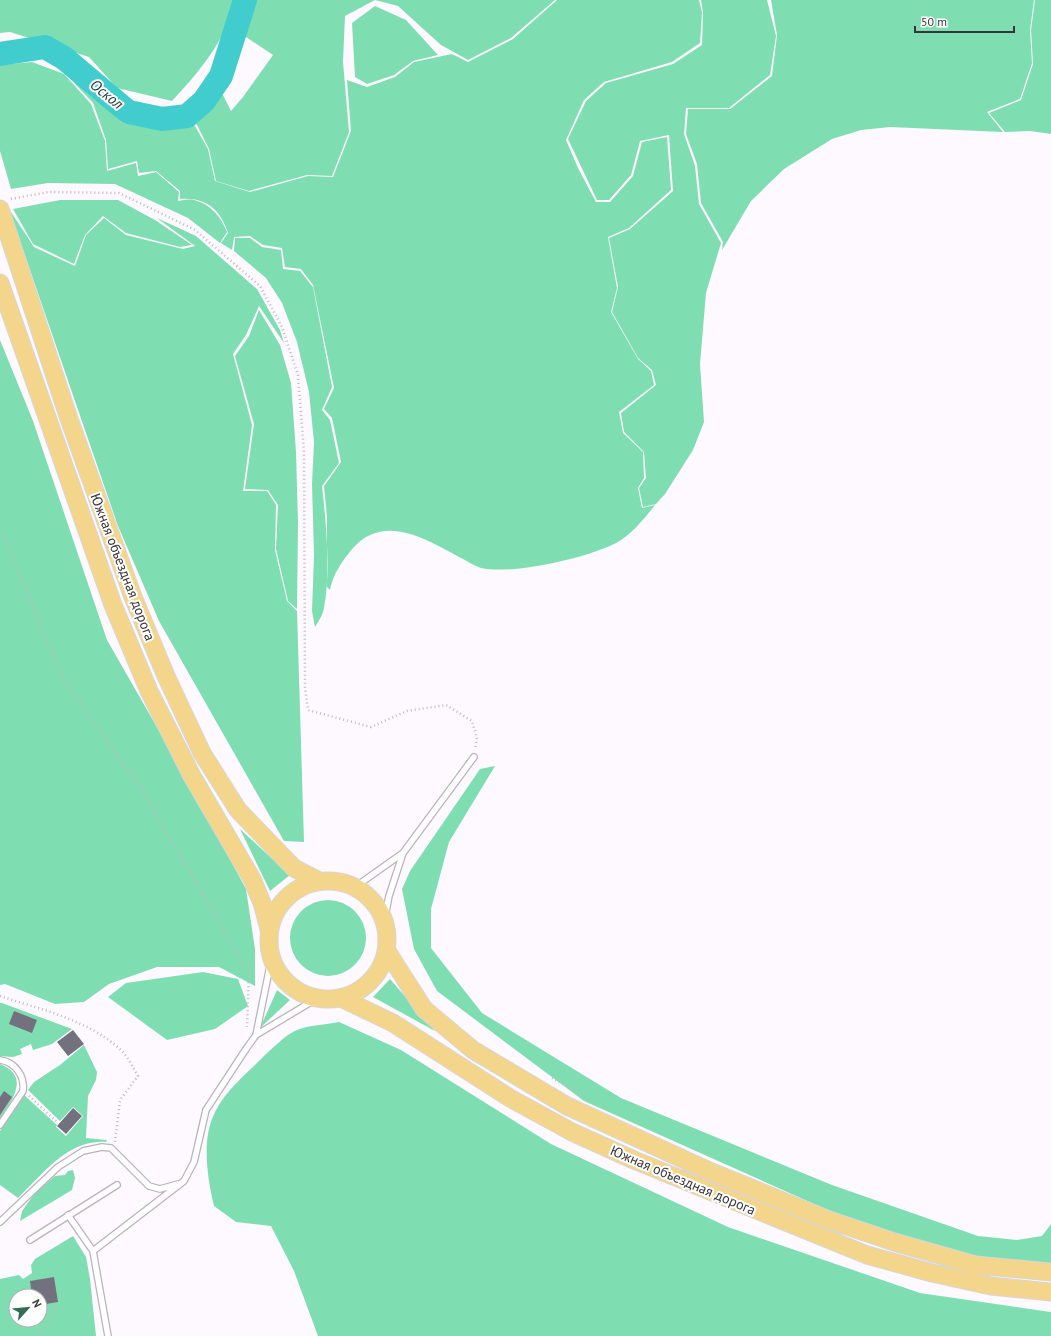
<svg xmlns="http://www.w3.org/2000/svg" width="1051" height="1336" viewBox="0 0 1051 1336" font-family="'PT Sans',sans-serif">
<rect width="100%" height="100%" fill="#fdf9fe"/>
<path fill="#7edeb2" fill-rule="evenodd" d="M 0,0 L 235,0 C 226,41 199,72 172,101 L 117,88 L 89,57 L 10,32 L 0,33 Z
M 246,0 L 555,0 L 511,38 L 468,60 L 441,45 L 398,6 L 375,0 L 345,16 L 343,62 L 349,132 L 332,176 L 307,175 L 249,191 L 216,181 L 209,149 L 190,111 L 201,107 L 218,85 L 231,111 L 243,97 L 273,55 L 234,29 Z
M 557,0 L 699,0 L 702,13 L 700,43 L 672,62 L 604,82 L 584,100 L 566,140 L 578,168 L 596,202 L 610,202 L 633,176 L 642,142 L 667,137 L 671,190 L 629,228 L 608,237 L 617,288 L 611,312 L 638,359 L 651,371 L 654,385 L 619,412 L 623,433 L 643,452 L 644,478 L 638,488 L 642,508 L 655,505 C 645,518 631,535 616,543 C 587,558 513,575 481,568 C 474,566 466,560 459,557 C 426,539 384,513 353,548 C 342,561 333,574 330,590 L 327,587 L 327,517 L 324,486 L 341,462 L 332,418 L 324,409 L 334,388 L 313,285 L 301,269 L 285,267 L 282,248 L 263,245 L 250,236 L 234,237 L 232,250 L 221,243 L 228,233 C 220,209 206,197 180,199 L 180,191 L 156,171 L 139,173 L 137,161 L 108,169 L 106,140 L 93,103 L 66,74 C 82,87 99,103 117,114 C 134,124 173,129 191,119 L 208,149 L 215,181 L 250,192 L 308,176 L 333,177 L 351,131 L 347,80 L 367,87 L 395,77 L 414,62 L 452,54 L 468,62 L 513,39 Z
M 701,0 L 767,0 L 776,36 L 770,75 L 729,108 L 686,108 L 684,134 L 695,166 L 699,204 L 721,243 L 706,293 L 700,364 L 704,422 L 693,450 L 665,494 L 656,504 L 643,507 L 639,488 L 646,478 L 644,452 L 624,432 L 621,413 L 656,385 L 652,370 L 638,358 L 612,312 L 618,287 L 609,238 L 630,229 L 673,191 L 669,135 L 640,141 L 631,175 L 609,200 L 597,200 L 568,139 L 586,101 L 606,83 L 673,64 L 702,45 L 703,13 Z
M 771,0 L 1034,0 L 1030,30 L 1032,63 L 1020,99 L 987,112 L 1003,132 L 890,127 L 861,130 L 832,139 L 784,169 L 751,201 L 722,250 L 723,242 L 701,203 L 697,164 L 686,134 L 688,109 L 730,109 L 772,76 L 777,35 Z
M 1035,0 L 1051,0 L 1051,134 L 1030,131 L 1005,132 L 989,113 L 1021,100 L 1033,64 L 1031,30 Z
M 375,6 L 406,20 L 438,55 L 413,61 L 394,75 L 367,84 L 355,77 L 352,23 Z
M 32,62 L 64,74 L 91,104 L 105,141 L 107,171 L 136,163 L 138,176 L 156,172 L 179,192 L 178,201 C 183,200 190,199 194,200 C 211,204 221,217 227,232 L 220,243 L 188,218 L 115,184 L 48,183 L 11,189 L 0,151 L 0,65 Z
M 60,200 L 118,200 L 155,220 L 192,245 L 180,247 L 126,233 L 103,216 L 85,235 L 74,264 L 33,244 L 13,209 Z
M 9,209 L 34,247 L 75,266 L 86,235 L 104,218 L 126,235 L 183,249 L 195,246 L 157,218 L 196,236 L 257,289 L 280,330 L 284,343 L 259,306 L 246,335 L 233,354 L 252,425 L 243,491 L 267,491 L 276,505 L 275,550 L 287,601 L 297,611 L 304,842 L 284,841 L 159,621 L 118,526 Z
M 235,238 L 250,238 L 262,247 L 281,250 L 283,269 L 300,271 L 313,287 L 332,387 L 322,410 L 330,420 L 339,463 L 322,486 C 326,523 331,571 324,608 C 323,615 318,622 315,627 L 312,611 L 314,555 L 312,484 L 314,442 L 309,392 L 297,342 L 282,303 L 266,278 L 234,251 Z
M 259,310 L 280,345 L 291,383 L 296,452 L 298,522 L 297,609 L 288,601 L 276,549 L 278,505 L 268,490 L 245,489 L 254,424 L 235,356 L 249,336 Z
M 0,340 L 33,421 L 107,640 L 181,769 L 246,889 L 255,949 L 255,986 L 219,967 L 157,967 L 109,984 L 84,1002 L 55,1004 L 5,984 L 0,985 Z
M 495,766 L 449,842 L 431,909 L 431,948 L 482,1013 L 621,1098 L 832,1185 L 978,1236 L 1017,1240 L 1042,1236 L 1051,1224 L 1051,1266 L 1006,1264 L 861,1225 L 584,1101 L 437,991 L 414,949 L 402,889 L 410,871 L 480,769 Z
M 240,829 L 290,875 L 270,891 Z
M290 938a38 38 0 1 1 76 0a38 38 0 1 1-76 0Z
M 203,972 L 238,979 L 248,1006 L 215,1029 L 167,1040 L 108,997 L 126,983 Z
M 390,979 L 435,1031 L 373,997 Z
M 277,990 L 290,1000 L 260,1028 Z
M 0,1003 L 2,1003 L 72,1029 L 52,1044 L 33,1050 L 31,1044 L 20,1049 L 22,1054 L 13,1057 L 0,1056 Z
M 339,1022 L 401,1050 L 551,1144 L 728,1227 L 920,1293 L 1051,1312 L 1051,1336 L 318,1336 L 294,1271 L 271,1226 L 236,1222 L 214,1206 C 208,1181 202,1145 212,1119 C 220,1097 240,1079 257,1063 C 266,1054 286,1034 297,1030 C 309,1025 325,1025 339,1022 Z
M 84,1045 L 97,1072 L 96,1080 L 88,1096 L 86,1138 L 107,1140 L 106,1142 C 68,1139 43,1174 18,1198 L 0,1185 L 0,1131 L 24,1095 L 57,1125 L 56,1127 L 66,1136 L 83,1116 L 73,1107 L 60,1121 L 28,1090 L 34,1082 L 60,1065 Z
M 0,1064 C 31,1076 12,1101 0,1118 Z
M 73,1170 L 75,1178 L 72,1190 L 20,1221 L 22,1211 L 35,1193 L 55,1176 L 65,1175 L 68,1171 Z
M 73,1236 L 86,1257 L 90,1279 L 96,1336 L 0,1336 L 0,1279 L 19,1275 L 23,1279 L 32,1273 L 31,1265 L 35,1259 ZM 16,1296 L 40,1296 L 40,1320 L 16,1320 Z"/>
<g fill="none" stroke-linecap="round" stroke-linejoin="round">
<path stroke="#41cdcd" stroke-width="24" d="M 0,54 L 45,47 L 64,58 L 121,106 L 129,112 L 162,119 L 187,116 L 204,101 L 221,76 L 245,0"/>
</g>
<path fill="#73717d" d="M 14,1011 L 37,1020 L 32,1033 L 9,1024 Z
M 73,1030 L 84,1044 L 68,1056 L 57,1042 Z
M 4,1091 L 12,1097 L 0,1115 L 0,1097 Z
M 73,1108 L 82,1116 L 66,1134 L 57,1126 Z
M 54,1277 L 58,1302 L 40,1305 L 40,1296 L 32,1296 L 30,1281 Z"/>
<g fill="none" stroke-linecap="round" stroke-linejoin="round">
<g stroke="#bbb2bd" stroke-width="8">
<path id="service" d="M 355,887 L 403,853
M 384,922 L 389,896 L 403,853 L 474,757
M 256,1035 L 271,961
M 0,1060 C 15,1062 25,1076 23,1091 L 0,1125
M 68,1215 L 93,1251
M 0,1222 L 58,1167 L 83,1151 L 102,1147 L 111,1148 L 149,1186 L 160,1189 L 178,1184
M 30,1240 L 117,1185
M 108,1336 L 93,1251 L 184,1181 L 194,1162 L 206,1110 L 246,1049 L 256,1035 L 316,999"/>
</g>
<g stroke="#d7d6d7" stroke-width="19">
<path id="primary" d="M 0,209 L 68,416 L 133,597 L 166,676 L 202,753 L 238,810 L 294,868 L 319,881
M 0,283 L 113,605 L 149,691 L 192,776 L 252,879 L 262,903 L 269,929
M269 940a59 59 0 1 1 118 0a59 59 0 1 1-118 0Z
M 387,951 L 424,1009 L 473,1050 L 567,1106 L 707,1170 L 829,1220 L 894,1242 L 975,1265 L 1051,1272
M 343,999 L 393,1023 L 510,1098 L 572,1132 L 634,1160 L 867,1255 L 932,1273 L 991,1286 L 1051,1292"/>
</g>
<path stroke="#bebabf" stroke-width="2.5" stroke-dasharray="1 3" stroke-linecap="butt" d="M 11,199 L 49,192 L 119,193 L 195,230 L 260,286 L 282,327 L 298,375 L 304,452 L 305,688 L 308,710 L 371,727 L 407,711 L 446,705 L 472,721 L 477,738 L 475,749
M 0,534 L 6,541 L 62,677 L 140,787 L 249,973 L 247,1027
M 0,996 C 42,1010 90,1020 123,1052 C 129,1059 133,1068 138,1076 L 120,1100 L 115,1142
M 552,1078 L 588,1098
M 29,1096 L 57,1122
M 38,1336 L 55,1316 L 54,1305"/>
<use href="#service" stroke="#fff" stroke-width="5.5"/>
<use href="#primary" stroke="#f4d58c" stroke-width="17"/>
</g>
<g text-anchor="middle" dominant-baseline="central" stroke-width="4" stroke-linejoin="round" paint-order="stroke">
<g font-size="14" fill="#383438" stroke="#fff">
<text transform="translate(123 567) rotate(69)">Южная объездная дорога</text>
<text transform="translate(683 1180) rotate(23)">Южная объездная дорога</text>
</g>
<g font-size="15" font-style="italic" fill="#1e3535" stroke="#fff">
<text transform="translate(107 94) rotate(39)">Оскол</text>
</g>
</g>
<g transform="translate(28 1308) rotate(63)"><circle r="19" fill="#ffffff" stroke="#afaeaf"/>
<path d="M0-3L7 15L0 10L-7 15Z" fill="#316d57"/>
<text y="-6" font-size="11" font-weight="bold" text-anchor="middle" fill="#383438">N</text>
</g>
<path d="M915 26v6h99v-6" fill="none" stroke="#383438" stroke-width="2"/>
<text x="921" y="26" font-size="12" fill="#383438" stroke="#ffffff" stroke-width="3" paint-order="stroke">50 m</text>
</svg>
